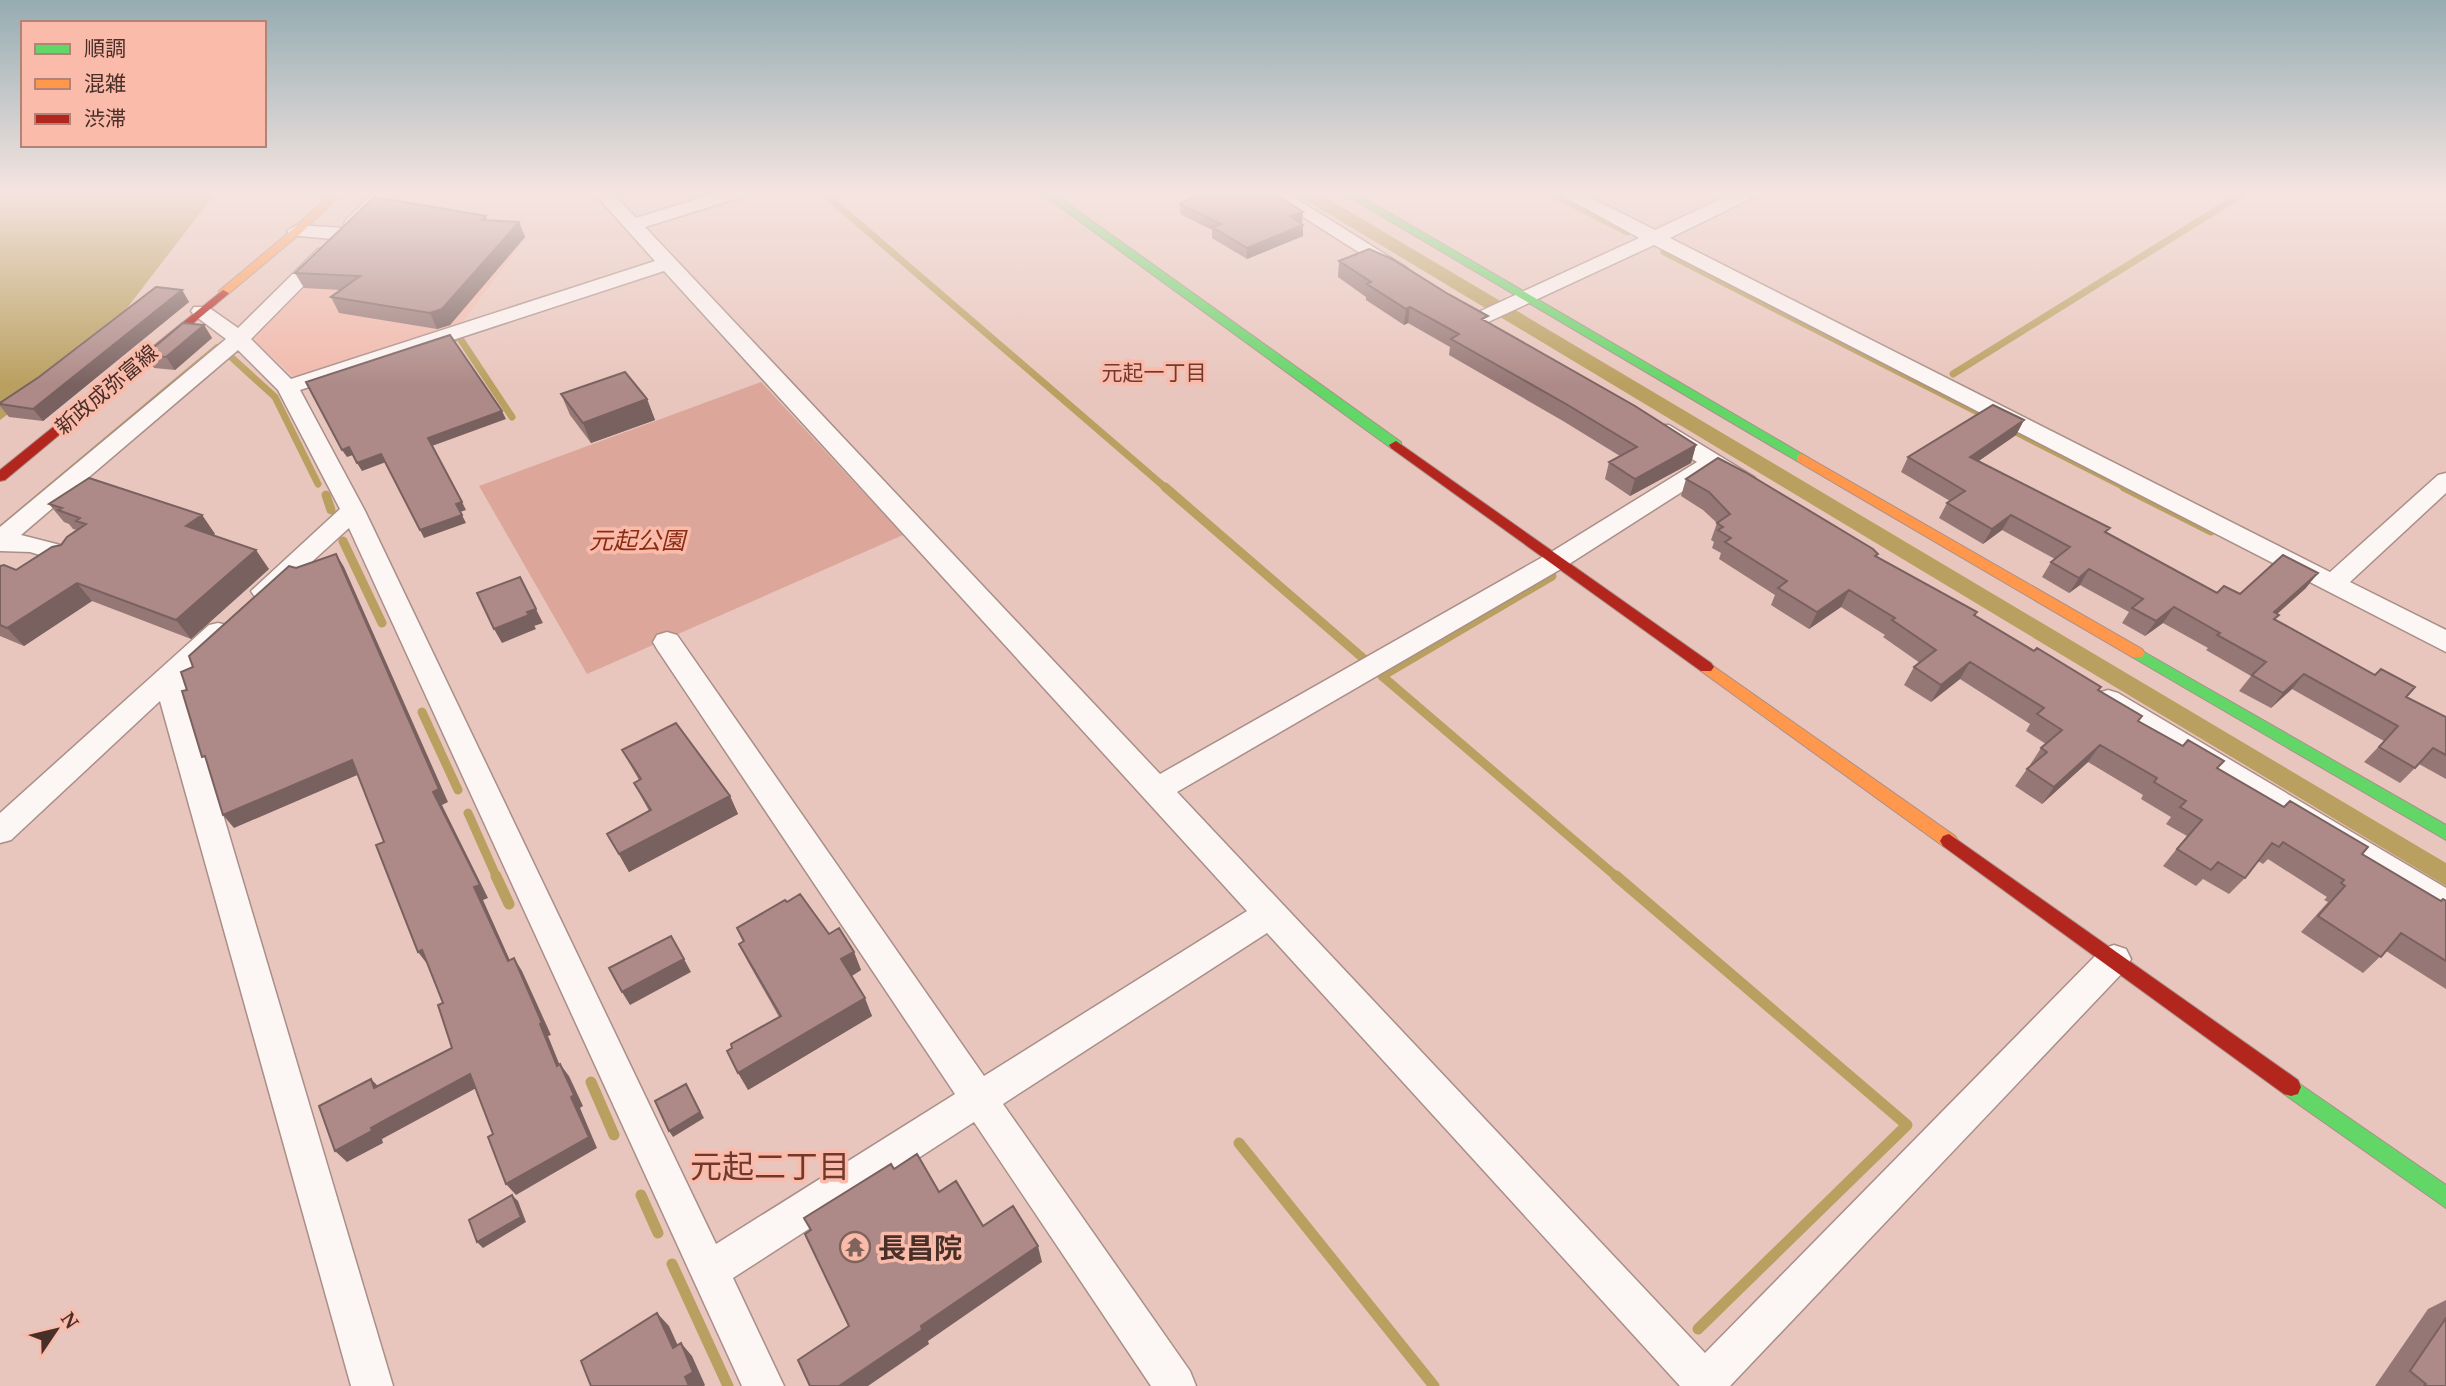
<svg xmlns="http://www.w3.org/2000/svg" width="2446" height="1386" viewBox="0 0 2446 1386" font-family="'Noto Serif','Noto Sans JP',serif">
<rect width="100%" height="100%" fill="#e9c6bd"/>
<path fill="#f1b9ab" d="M 378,207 L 529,234 L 463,321 L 434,331 L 435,333 L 306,375 L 293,376 L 248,335 Z"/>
<path fill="#dca79a" d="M 761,382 L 903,535 L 587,674 L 479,486 Z"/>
<path fill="#b9a060" d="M 0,191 L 217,191 L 124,312 L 42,389 L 0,420 Z
M 1291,191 L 1315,191 L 2446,863 L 2446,886 Z
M 216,344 L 221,344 L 0,532 L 0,525 Z"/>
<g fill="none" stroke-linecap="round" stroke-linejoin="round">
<path stroke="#b9a060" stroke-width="7" d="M 821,191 L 1167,489
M 1547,191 L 1627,232
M 1664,252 L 1989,418
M 448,340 L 459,337 L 512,417
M 230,356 L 275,397 L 318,484
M 1953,374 L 2247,191
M 2008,428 L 2128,489"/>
<path stroke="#b9a060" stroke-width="9" d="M 1165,487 L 1364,659
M 2124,487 L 2211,531
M 326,495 L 331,510
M 343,541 L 382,623
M 1552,576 L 1382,676 L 1618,878
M 422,712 L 458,790
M 468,813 L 497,878"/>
<path stroke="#b9a060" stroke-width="11" d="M 496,876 L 509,904
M 1616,876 L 1907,1125 L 1698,1329
M 591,1082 L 614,1135
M 1239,1143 L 1434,1386
M 641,1195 L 658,1233
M 672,1264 L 728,1386"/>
<g stroke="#a98f88" stroke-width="3">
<path id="street" d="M 375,191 L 395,191 L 360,228 L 346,228 L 344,224 L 346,220 Z
M 592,191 L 611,191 L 636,218 L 722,191 L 751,191 L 748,195 L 645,227 L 1160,774 L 1548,554 L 1697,462 L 1653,435 L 1650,430 L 1653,425 L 1669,425 L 1754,477 L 1758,482 L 1754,487 L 1746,489 L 1713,472 L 1566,566 L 1177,792 L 1705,1353 L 2102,949 L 2114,945 L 2126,949 L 2131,959 L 2126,969 L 1730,1386 L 1680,1386 L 1267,933 L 1003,1104 L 1190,1371 L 1196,1386 L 1151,1386 L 974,1122 L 733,1278 L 784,1386 L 742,1386 L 349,528 L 273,597 L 264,600 L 255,597 L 251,591 L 340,509 L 278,390 L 238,350 L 21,535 L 76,549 L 80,555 L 76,561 L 67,563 L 30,552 L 0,551 L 0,527 L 226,339 L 194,315 L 191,311 L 194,307 L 208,307 L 238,328 L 318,249 L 332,249 L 335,253 L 332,257 L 251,339 L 291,379 L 655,261 ZM 664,271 L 1247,911 L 984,1076 L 677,635 L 667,632 L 657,635 L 653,642 L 657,649 L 955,1094 L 716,1244 L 365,511 L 300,390 Z
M 1262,191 L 1284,191 L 1407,268 L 1404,272 L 1390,272 Z
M 1554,191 L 1578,191 L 1655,230 L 1737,191 L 1761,191 L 1758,195 L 1670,238 L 2330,572 L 2438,475 L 2446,473 L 2446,493 L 2350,582 L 2446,630 L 2446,652 L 1654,245 L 1486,323 L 1472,323 L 1469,319 L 1472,315 L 1639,238 Z
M 297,225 L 343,228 L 353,234 L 343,240 L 290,235 L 287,231 Z
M 218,623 L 227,625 L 231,632 L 227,639 L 183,680 L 393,1386 L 351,1386 L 160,701 L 11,840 L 0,843 L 0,813 L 209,625 Z
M 2108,690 L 2118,693 L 2446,888 L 2446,917 L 2435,913 L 2098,707 L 2094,700 L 2098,693 Z"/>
</g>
<g stroke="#a98f88" stroke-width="2">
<path id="fast" d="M 1038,191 L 1050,191 L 1401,442 L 1401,448 L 1391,448 Z
M 1339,191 L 1352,191 L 1809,458 L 1807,461 L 1797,461 Z
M 2137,648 L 2446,825 L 2446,840 L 2132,657 L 2129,653 L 2132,649 Z
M 2291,1078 L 2446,1185 L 2446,1208 L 2284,1094 L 2281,1087 L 2284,1080 Z"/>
</g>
<g stroke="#a98f88" stroke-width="2">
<path id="slow" d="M 333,191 L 344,191 L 301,233 L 227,295 L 219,295 L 219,291 L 293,229 Z
M 1802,454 L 2142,649 L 2145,653 L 2142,657 L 2132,657 L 1797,461 L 1797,455 Z
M 1706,661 L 1955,836 L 1958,841 L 1955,846 L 1949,848 L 1943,846 L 1701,671 L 1698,667 L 1701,663 Z"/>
</g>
<g stroke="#a98f88" stroke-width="2">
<path id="jam" d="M 223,290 L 229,293 L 227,295 L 5,480 L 0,481 L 0,470 Z
M 1396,441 L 1711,663 L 1714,667 L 1711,671 L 1701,671 L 1391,448 L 1389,445 Z
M 1949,834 L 2298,1080 L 2301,1087 L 2298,1094 L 2291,1096 L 2284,1094 L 1943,846 L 1940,841 L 1943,836 Z"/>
</g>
<use href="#street" fill="#fcf6f5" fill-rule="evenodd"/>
<use href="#fast" fill="#63d668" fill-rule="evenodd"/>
<use href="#slow" fill="#ff974d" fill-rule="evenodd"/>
<use href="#jam" fill="#b3261e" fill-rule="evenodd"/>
</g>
<path fill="#957775" d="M 1180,204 L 1303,212 L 1302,222 L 1300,223 L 1303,236 L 1247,259 L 1212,238 L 1212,230 L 1180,214 Z
M 486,216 L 487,220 L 519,222 L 525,237 L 450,325 L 437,329 L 339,313 L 331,297 L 340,290 L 304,288 L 295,273 Z
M 1339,261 L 1487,322 L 1696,445 L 1691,463 L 1630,496 L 1605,479 L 1609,462 L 1620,456 L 1563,421 L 1449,355 L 1450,347 L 1408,323 L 1404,325 L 1366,300 L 1366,297 L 1338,277 Z
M 182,290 L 189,302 L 43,421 L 9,417 L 0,406 L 0,403 L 39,377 Z
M 204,325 L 212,338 L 175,370 L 154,368 L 145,355 Z
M 561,394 L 647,399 L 655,420 L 591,443 L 570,415 Z
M 2024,420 L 2016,435 L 1978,461 L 2217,593 L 2240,594 L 2306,588 L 2277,614 L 2279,615 L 2275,619 L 2406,697 L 2446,717 L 2446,779 L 2419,764 L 2400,783 L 2364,762 L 2384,741 L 2292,689 L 2271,708 L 2239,691 L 2251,676 L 2206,650 L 2208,648 L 2163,623 L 2145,636 L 2122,623 L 2129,612 L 2080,585 L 2069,593 L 2042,577 L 2051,562 L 2055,559 L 2002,530 L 1983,544 L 1939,518 L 1947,503 L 1950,501 L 1901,472 L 1908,457 Z
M 1686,479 L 1877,557 L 1977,612 L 1975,616 L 2099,690 L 2139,721 L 2440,901 L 2446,901 L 2446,989 L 2386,951 L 2363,973 L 2301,932 L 2328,902 L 2324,900 L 2327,897 L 2268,859 L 2263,864 L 2258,861 L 2245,878 L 2229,894 L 2203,879 L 2196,886 L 2163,866 L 2187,836 L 2166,824 L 2171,817 L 2141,799 L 2143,795 L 2088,762 L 2042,804 L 2015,786 L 2027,769 L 2031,766 L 2030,765 L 2041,748 L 2046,744 L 2026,731 L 2030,724 L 1960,679 L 1931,702 L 1904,685 L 1914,667 L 1920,663 L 1883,637 L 1885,635 L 1841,607 L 1809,629 L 1771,605 L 1775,595 L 1719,559 L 1721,553 L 1712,548 L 1714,542 L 1711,540 L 1717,523 L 1703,510 L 1681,496 Z
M 49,504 L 202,515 L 215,534 L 213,535 L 269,569 L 191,639 L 92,601 L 24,646 L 0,636 L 0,566 L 16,570 L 61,545 L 77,530 L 73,529 L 69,524 L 64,522 Z
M 622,750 L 730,796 L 738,814 L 629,872 L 607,834 L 649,811 L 634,783 L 639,780 Z
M 787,902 L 854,952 L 861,970 L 852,976 L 872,1016 L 748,1090 L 779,1017 L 748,962 L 739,944 L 743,942 L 737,928 Z
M 2446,1300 L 2446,1386 L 2375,1386 L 2428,1309 Z"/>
<path fill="#79615f" d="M 1303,212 L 1302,222 L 1290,227 L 1290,216 Z
M 519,222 L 525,237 L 450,325 L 437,329 L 430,313 Z
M 1303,225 L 1303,236 L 1247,259 L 1247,248 Z
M 182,290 L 189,302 L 43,421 L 33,409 Z
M 1410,307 L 1408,323 L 1404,325 L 1406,309 Z
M 204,325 L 212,338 L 175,370 L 166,357 Z
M 647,399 L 655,420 L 591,443 L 583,423 Z
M 502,411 L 506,419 L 432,446 L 428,438 Z
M 2024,420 L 2016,435 L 1963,472 L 1970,457 Z
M 1696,445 L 1691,463 L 1630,496 L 1635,479 Z
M 349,447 L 353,455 L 347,457 L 342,450 Z
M 381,454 L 386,462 L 362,471 L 357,463 Z
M 462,502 L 466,510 L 460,512 L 456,504 Z
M 202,515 L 215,534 L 200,545 L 186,526 Z
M 462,515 L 466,523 L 424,538 L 420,530 Z
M 2011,515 L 2002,530 L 1983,544 L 1992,529 Z
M 256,550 L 269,569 L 191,639 L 176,620 Z
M 336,554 L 344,567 L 448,802 L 442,805 L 488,898 L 483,900 L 516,974 L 508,961 L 474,887 L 433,792 Z
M 2089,569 L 2080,585 L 2069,593 L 2079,578 Z
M 2318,573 L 2306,588 L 2262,627 L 2274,612 Z
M 77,583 L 92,601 L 24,646 L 7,628 Z
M 1849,590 L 1841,607 L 1809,629 L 1817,612 Z
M 2174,607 L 2163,623 L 2145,636 L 2156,621 Z
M 536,609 L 543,623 L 534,626 L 527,612 Z
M 529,615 L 536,629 L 502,643 L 494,629 Z
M 1970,662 L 1960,679 L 1931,702 L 1941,685 Z
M 2304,674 L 2292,689 L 2271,708 L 2283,693 Z
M 2100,745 L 2088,762 L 2042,804 L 2054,787 Z
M 352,760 L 362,773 L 234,828 L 223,815 Z
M 730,796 L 738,814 L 629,872 L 619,854 Z
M 422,950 L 428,965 L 418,952 Z
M 854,952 L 861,970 L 848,978 L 841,959 Z
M 514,958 L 522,971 L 551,1035 L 548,1036 L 565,1078 L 557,1066 Z
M 684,959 L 691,972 L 630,1005 L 622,992 Z
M 865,998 L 872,1016 L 748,1090 L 738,1073 Z
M 560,1064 L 569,1076 L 583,1106 L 580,1108 L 597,1148 L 516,1195 L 506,1184 L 571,1097 Z
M 470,1074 L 480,1086 L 382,1139 L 383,1143 L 347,1162 L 335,1151 L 371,1128 Z
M 371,1079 L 382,1090 L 374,1088 Z
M 689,1090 L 704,1118 L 673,1137 L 669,1131 Z
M 512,1195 L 518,1201 L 526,1222 L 483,1248 L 477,1242 Z
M 1038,1246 L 1042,1262 L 928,1341 L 929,1344 L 868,1386 L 839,1386 L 921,1326 Z
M 657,1313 L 669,1326 L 685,1361 L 673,1348 Z
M 681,1343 L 692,1356 L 705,1385 L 704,1386 L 689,1386 L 685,1377 Z"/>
<path fill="#ad8a88" stroke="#79615f" stroke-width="2" d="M 1205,191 L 1270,191 L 1303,212 L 1290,216 L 1303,225 L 1247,248 L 1212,227 L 1221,224 L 1180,204 Z
M 374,197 L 486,216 L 482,220 L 519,222 L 442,309 L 430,313 L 331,297 L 360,276 L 295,273 Z
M 1369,249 L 1392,259 L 1448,294 L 1488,316 L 1482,319 L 1635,406 L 1696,445 L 1635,479 L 1609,462 L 1637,447 L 1566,404 L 1451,339 L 1459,334 L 1410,307 L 1406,309 L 1367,284 L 1371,282 L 1339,261 Z
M 156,287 L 182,290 L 33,409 L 0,404 L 0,403 L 39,377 Z
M 183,323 L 204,325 L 166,357 L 145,355 Z
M 450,335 L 502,411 L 428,438 L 462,502 L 456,504 L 462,515 L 420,530 L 381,454 L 357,463 L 349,447 L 342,450 L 306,382 Z
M 625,372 L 647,399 L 583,423 L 561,394 Z
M 1993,405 L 2024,420 L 1970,457 L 2110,528 L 2105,532 L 2217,593 L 2224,586 L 2240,594 L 2283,555 L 2318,573 L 2274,612 L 2279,615 L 2274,619 L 2375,675 L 2381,669 L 2415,687 L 2406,697 L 2446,717 L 2446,755 L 2433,748 L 2415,768 L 2379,747 L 2398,726 L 2304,674 L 2283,693 L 2252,675 L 2266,662 L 2217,635 L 2220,633 L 2174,607 L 2156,621 L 2132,608 L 2143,599 L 2089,569 L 2079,578 L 2051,562 L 2070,547 L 2011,515 L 1992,529 L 1947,503 L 1965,491 L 1908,457 Z
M 1718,458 L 1745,472 L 1873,549 L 1878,554 L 1875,556 L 1977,612 L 1974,615 L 2034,651 L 2037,648 L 2101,687 L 2098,690 L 2142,716 L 2138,721 L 2183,746 L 2188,740 L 2224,761 L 2217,768 L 2284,807 L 2290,801 L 2368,847 L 2362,854 L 2441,901 L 2443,899 L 2446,901 L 2446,961 L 2401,933 L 2381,957 L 2318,916 L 2345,886 L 2341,883 L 2344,880 L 2283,842 L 2279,847 L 2272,843 L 2245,878 L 2218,862 L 2211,870 L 2177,849 L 2202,820 L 2180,807 L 2186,801 L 2154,782 L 2157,778 L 2100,745 L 2054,787 L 2027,769 L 2047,752 L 2041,748 L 2062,730 L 2037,714 L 2044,708 L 1970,662 L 1941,685 L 1914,667 L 1936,650 L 1892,620 L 1895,618 L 1849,590 L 1817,612 L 1778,588 L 1787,581 L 1725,542 L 1731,538 L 1718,530 L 1723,527 L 1717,523 L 1730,514 L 1709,492 L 1686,479 Z
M 89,478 L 202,515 L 186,526 L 256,550 L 176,620 L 77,583 L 7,628 L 0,625 L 0,566 L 4,565 L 16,570 L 52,547 L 61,545 L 67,537 L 86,524 L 76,521 L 80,518 L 58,510 L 62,508 L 49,504 Z
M 336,554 L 439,789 L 433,792 L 480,885 L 474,887 L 508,961 L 514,958 L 542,1023 L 540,1024 L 557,1066 L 560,1064 L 574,1095 L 571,1097 L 589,1137 L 506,1184 L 488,1137 L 493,1134 L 470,1074 L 385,1120 L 371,1128 L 372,1131 L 335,1151 L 319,1106 L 371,1079 L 374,1088 L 452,1048 L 438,1005 L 443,1003 L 422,950 L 418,952 L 376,845 L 384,842 L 352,760 L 223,815 L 205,756 L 202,757 L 182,691 L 187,690 L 181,672 L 193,667 L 189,656 L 289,566 L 296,568 Z
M 520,577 L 536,609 L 527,612 L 529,615 L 494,629 L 477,593 Z
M 676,723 L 730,796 L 619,854 L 607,834 L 651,810 L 634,783 L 641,779 L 622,750 Z
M 800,894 L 829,934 L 839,928 L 854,952 L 841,959 L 865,998 L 738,1073 L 727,1051 L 732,1048 L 731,1044 L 781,1016 L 739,944 L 744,941 L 737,928 L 785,900 L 787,902 Z
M 671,936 L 684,959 L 622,992 L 609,968 Z
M 686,1084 L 700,1112 L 669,1131 L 655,1101 Z
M 917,1154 L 939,1192 L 956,1181 L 983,1226 L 1013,1206 L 1038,1246 L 921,1326 L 922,1330 L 839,1386 L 810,1386 L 798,1360 L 849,1326 L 805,1234 L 811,1230 L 804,1218 L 891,1164 L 894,1169 Z
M 512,1195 L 521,1217 L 477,1242 L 469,1220 Z
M 657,1313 L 673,1348 L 681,1343 L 693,1372 L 685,1377 L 689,1386 L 591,1386 L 581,1361 Z
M 2446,1318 L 2446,1386 L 2424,1386 L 2426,1384 L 2410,1371 Z"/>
<linearGradient id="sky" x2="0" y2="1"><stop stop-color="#95acb2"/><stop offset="0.5" stop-color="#f5e5e1"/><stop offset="1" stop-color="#f5e5e1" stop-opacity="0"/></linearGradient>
<rect width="2446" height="385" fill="url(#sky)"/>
<defs>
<g id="temple-ring" transform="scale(1.575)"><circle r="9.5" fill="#fbbbab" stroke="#80645c" stroke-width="1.5"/><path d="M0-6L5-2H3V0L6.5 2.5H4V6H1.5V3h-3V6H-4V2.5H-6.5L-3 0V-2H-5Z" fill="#80645c"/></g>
</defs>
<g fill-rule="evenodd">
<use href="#temple-ring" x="855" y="1247"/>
</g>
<g text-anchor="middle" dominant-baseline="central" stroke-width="7" stroke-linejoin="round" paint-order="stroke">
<g font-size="21" fill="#6f3a2d" stroke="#fbbbab">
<text x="1154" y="372">元起一丁目</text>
</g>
<g font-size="21" fill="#482f28" stroke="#fbbbab">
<text transform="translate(106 389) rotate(-40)">新政成弥富線</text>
</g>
<g font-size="24" font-style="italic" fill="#8a2c14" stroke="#fbbbab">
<text x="637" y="539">元起公園</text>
</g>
<g font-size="28" font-weight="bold" fill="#482f28" stroke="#fbbbab" text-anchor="start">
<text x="878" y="1247">長昌院</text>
</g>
<g font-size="32" fill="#6f3a2d" stroke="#fbbbab">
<text x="770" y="1165">元起二丁目</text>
</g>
</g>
<rect x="21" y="21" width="245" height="126" fill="#fbbbab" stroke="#b38377" stroke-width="2"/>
<rect x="35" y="44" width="35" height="10" fill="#63d668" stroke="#b38377" stroke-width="2"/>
<text x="84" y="56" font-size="21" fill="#482f28">順調</text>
<rect x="35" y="79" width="35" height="10" fill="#ff974d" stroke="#b38377" stroke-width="2"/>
<text x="84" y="91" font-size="21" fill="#482f28">混雑</text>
<rect x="35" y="114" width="35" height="10" fill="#b3261e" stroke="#b38377" stroke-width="2"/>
<text x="84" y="126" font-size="21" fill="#482f28">渋滞</text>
<g transform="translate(56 1330) rotate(55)" stroke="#fbbbab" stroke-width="5" paint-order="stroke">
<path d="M0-5L12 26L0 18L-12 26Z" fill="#482f28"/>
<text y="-10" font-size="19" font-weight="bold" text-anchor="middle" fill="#482f28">N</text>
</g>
</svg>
